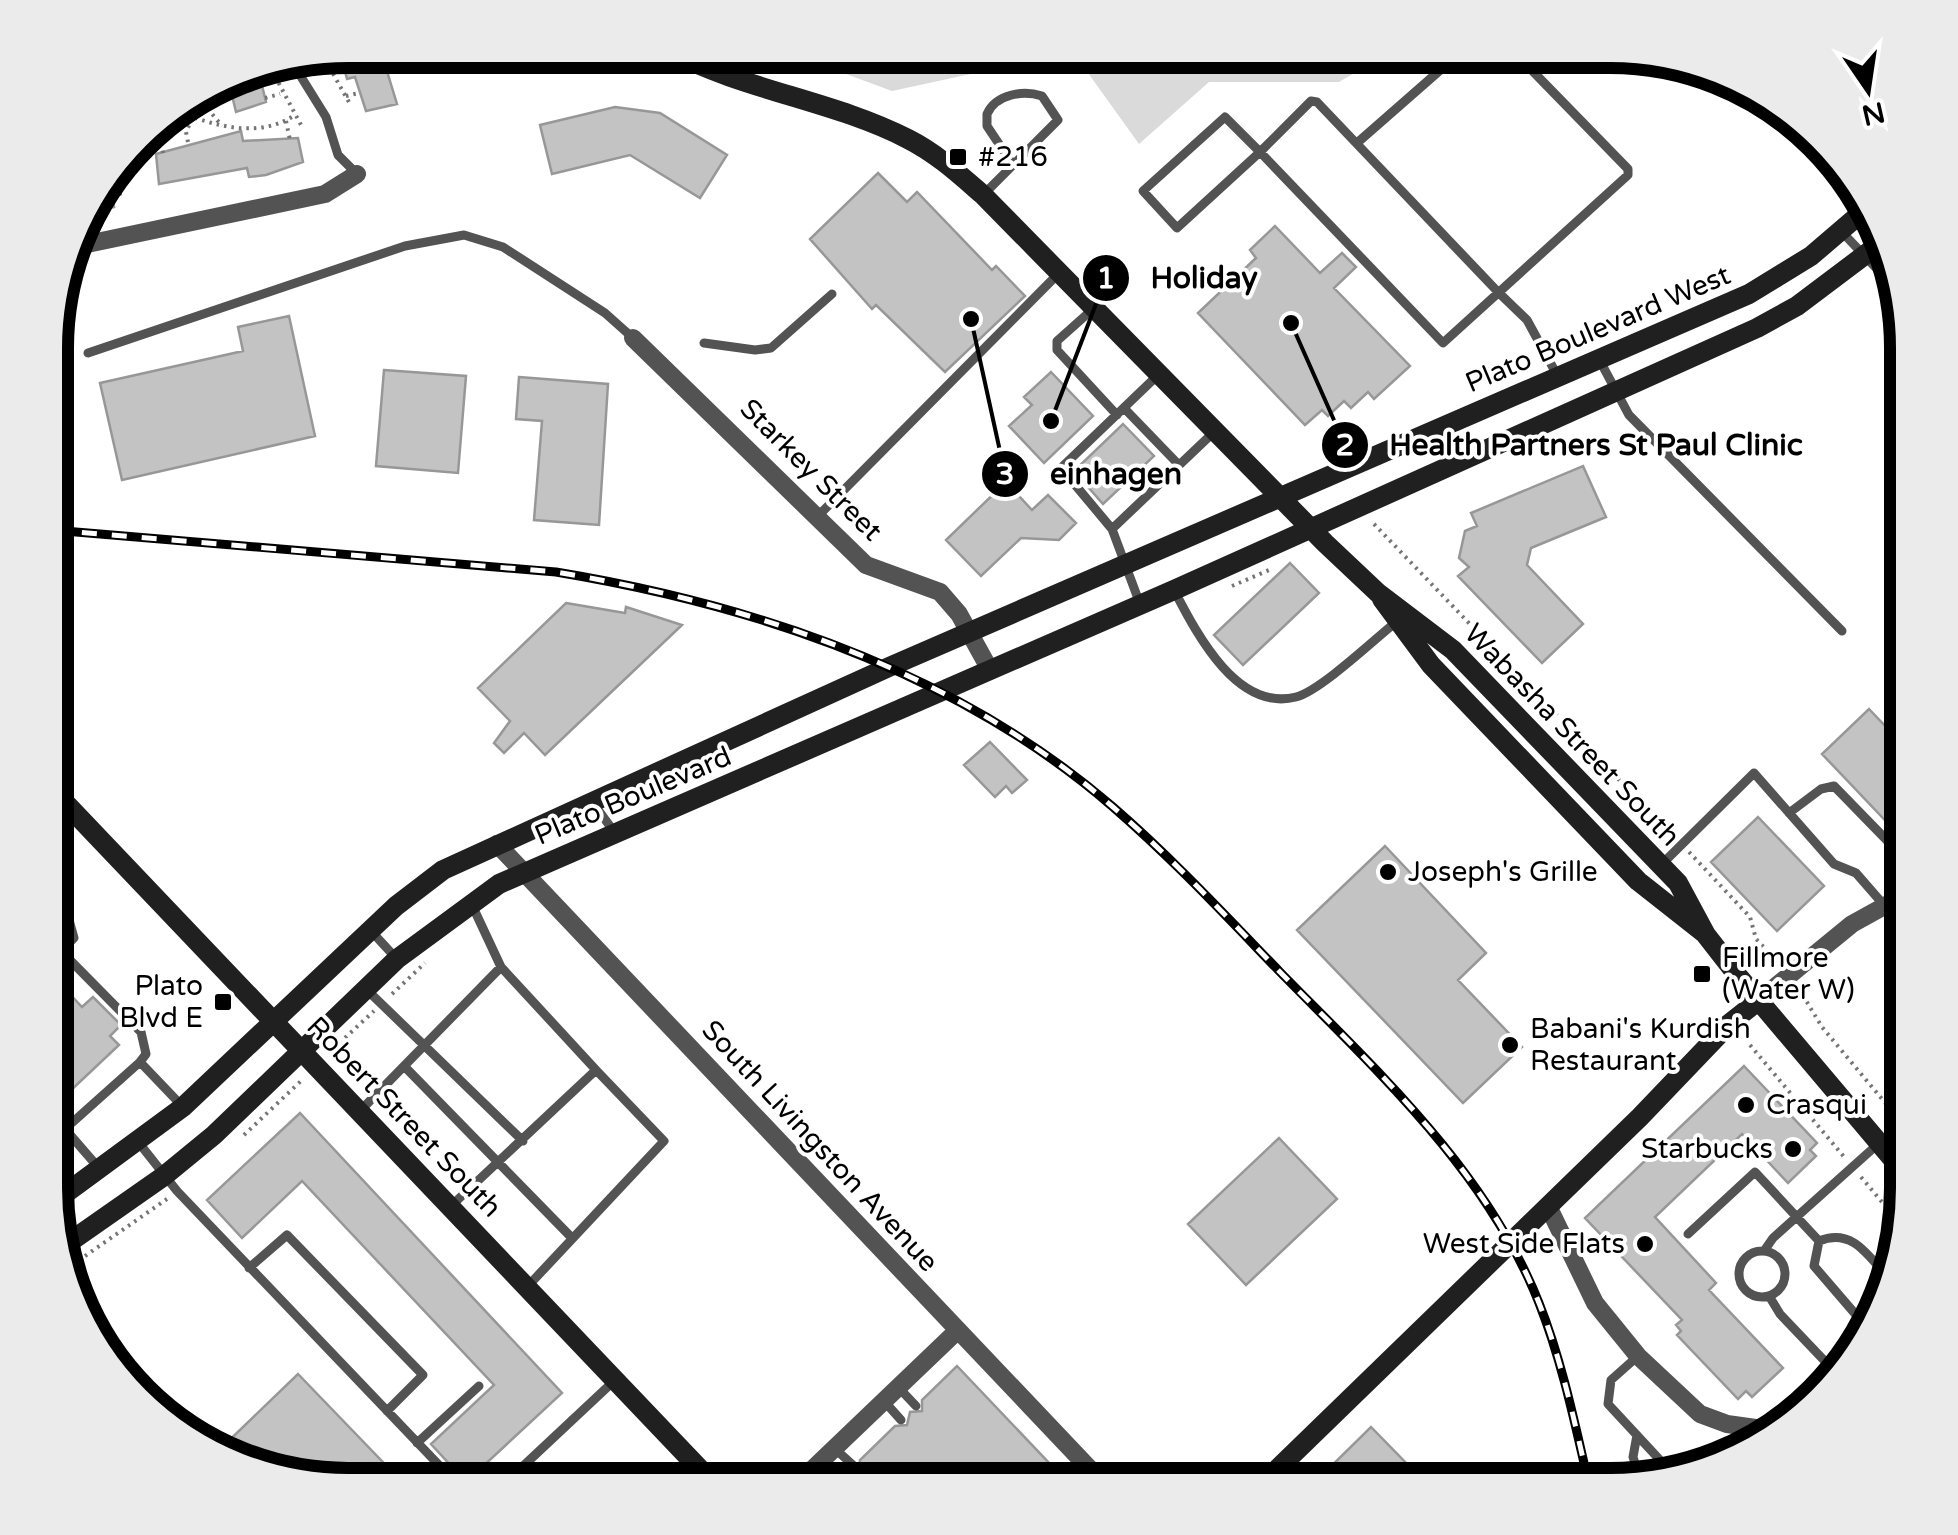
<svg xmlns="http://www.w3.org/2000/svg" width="1958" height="1535" viewBox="0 0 1958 1535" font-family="'Varela Round',sans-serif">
<rect width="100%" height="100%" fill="#fff"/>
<path fill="#dadada" d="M 781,50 L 1394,50 L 1339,82 L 1209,82 L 1139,144 L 1073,52 L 892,91 Z"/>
<path fill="#c3c3c3" stroke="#979797" stroke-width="2.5" d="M 374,50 L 378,70 L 386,68 L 397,104 L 366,111 L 355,77 L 347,79 L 340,51 Z
M 257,65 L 266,102 L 236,112 L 228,79 Z
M 615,107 L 660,113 L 727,155 L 700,198 L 630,155 L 552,174 L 540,125 Z
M 241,131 L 243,141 L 298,138 L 303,162 L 266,175 L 249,177 L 247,168 L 159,184 L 156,154 Z
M 878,173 L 907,202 L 917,192 L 992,270 L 996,266 L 1025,296 L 945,372 L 876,305 L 872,309 L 810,239 Z
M 108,177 L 114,207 L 85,213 L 90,199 Z
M 1275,226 L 1320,273 L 1342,253 L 1356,267 L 1334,288 L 1410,366 L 1374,399 L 1368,392 L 1351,408 L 1344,401 L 1328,416 L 1322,410 L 1305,425 L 1198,313 L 1256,258 L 1250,250 Z
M 289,316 L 315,436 L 122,480 L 100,383 L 243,351 L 238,327 Z
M 384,370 L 466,376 L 458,473 L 376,466 Z
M 1051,372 L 1093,416 L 1044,463 L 1009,426 L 1032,405 L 1024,397 Z
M 519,377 L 608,384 L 599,525 L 534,520 L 542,421 L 516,419 Z
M 1123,424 L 1154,456 L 1103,504 L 1074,471 Z
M 1583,466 L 1606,517 L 1531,548 L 1527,565 L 1583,624 L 1542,663 L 1458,576 L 1469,567 L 1459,558 L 1465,531 L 1477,526 L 1471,513 Z
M 1006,482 L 1032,510 L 1048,495 L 1076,523 L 1059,540 L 1021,538 L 981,576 L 946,540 Z
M 1290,563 L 1319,593 L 1243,665 L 1214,635 Z
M 566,603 L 625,613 L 626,607 L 682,625 L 545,755 L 524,733 L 504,753 L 494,743 L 510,721 L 478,688 Z
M 1869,709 L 1908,750 L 1908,831 L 1901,837 L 1822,754 Z
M 990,742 L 1027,780 L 1012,793 L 1006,786 L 995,797 L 964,765 Z
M 1758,817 L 1824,886 L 1777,931 L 1711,862 Z
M 1385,846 L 1486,953 L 1458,980 L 1522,1047 L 1463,1103 L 1297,930 Z
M 67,991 L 82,1007 L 93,997 L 121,1025 L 110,1036 L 119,1045 L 51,1109 L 51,1006 Z
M 1744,1066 L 1817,1143 L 1810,1150 L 1816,1156 L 1788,1183 L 1742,1134 L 1655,1217 L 1716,1283 L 1709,1290 L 1783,1368 L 1752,1397 L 1746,1391 L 1738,1399 L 1677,1335 L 1681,1331 L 1676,1325 L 1682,1320 L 1585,1218 Z
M 300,1113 L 562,1393 L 466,1482 L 431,1444 L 494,1385 L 302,1181 L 242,1238 L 207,1200 Z
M 1279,1138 L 1337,1199 L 1246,1285 L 1188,1224 Z
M 957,1366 L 1070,1485 L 834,1485 L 848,1472 L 859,1472 L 860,1460 L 895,1426 L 907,1425 L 910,1412 L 922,1411 L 922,1400 Z
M 298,1374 L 404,1484 L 329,1484 L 234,1463 L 217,1452 Z
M 1371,1427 L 1410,1467 L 1391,1485 L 1312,1485 Z"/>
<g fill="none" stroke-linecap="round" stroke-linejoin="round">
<path stroke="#757575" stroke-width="4" stroke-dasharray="2.5 5" stroke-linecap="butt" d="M 322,54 L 350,104
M 268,63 L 301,125
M 327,64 L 340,61
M 346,96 L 359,93
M 198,97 L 222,126
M 265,98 L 280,94
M 174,110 C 212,125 257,140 295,115
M 286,121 L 290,140
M 143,134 L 162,127
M 188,142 L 186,132 L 193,117
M 163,153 L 160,137 L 165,116
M 108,180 L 129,175 L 161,143
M 112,197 L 120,194 L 116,178
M 1374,524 L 1672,835
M 1232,586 L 1269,570
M 1689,852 L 1750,917 L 1756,939 L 1774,958
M 1799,989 L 1822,1027 L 1907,1129
M 392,994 L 425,963
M 1750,1045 L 1845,1158
M 334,1048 L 374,1011
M 244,1135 L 302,1080
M 1861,1177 L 1903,1227
M 85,1256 L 167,1199
M 1841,1347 L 1851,1357"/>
<path stroke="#535353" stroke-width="9" d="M 1513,51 L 1628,169 L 1628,175 L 1443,343 L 1260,152 L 1311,101 L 1317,102 L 1498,292 L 1527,320 L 1557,375
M 290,59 L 326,117 L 338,155 L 357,174
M 1225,117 L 1260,152 L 1177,228 L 1143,191 Z
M 1357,143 L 1462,51
M 984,194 L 1058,120 L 1042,96 C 1023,90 996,94 987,114 L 987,126 L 1013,165
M 1842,232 L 1896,289
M 1094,308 L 1057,341 L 1057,350 L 1117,415
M 704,343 L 755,350 L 771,348 L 832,294
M 88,353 L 405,246 L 464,235 L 503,247 L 605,313 L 633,338
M 1599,359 L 1629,415 L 1842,631
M 1124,408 L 1179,465
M 818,516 L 1059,273
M 1112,529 L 1215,431
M 1175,592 C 1197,634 1237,712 1296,697 C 1320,691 1375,639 1396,622
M 1140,604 L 1112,529 L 1061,468 L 1159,374
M 1905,695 L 1908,697
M 593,803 L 615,833
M 1789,813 L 1821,789 L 1834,786 L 1908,862
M 1661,865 L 1754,773 L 1834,864 L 1856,873 L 1883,904
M 372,932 L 395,957
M 61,951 L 141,1032 L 146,1054 L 140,1062
M 51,962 L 74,938 L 69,920 L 51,900
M 367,990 L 523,1141
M 405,1067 L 572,1238
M 360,1111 L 501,967
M 51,1121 L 65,1129
M 139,1143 L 177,1191 L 457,1484
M 98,1167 L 65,1129 L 140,1062 L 183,1107
M 451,1206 L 596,1070 L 501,967 L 472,905
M 1688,1234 L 1755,1172 L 1819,1241
M 1819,1241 L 1814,1266 L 1857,1316 L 1888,1288
M 1819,1241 C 1853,1227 1869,1257 1890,1280
M 1764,1251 L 1773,1238 L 1878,1144
M1739 1274a23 23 0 1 1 46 0a23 23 0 1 1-46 0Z
M 249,1268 L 287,1235 L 423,1375 L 387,1411
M 528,1286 L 664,1141 L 596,1070
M 1769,1296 L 1780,1314 L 1839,1376
M 1638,1356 L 1611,1380 L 1608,1404 L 1672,1473
M 898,1387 L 916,1406
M 884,1401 L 901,1420
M 1637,1435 L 1633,1457 L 1640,1479
M 417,1443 L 479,1386
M 834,1448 L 854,1466
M 504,1484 L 615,1380"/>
<path stroke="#535353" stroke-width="18" d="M 73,247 L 325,194 L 357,174
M 633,338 L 866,565 L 940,592 L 959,614 L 990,670
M 497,844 L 1105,1485
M 1758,1001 L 1852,924 L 1908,893
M 1548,1206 L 1595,1303 L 1638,1356 L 1700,1414 L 1727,1424 L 1770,1430
M 796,1485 L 957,1331"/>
<path stroke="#202020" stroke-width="20" d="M 668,50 C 745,91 832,100 908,139 C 936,153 960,175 983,195 L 1325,543 L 1378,593 L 1453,650 L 1678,883 L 1706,935 L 1738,976 L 1907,1176
M 1382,599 L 1431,665 L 1638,881 L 1704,933
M 52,789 L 715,1485
M 51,1204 L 183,1107 L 396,906 L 443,870 L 889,667 L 1749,294 L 1811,256 L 1867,208
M 61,1248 L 164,1176 L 214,1135 L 397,959 L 499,884 L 1174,590 L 1757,328 L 1797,306 L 1886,239
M 1261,1485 L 1640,1117 L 1730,1023 L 1758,1001"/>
<g stroke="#000" stroke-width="9">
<path id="rail" d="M 52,530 L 556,572 C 756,605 957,672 1113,807 C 1172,858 1226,916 1280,972 C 1377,1071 1487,1171 1539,1303 C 1562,1361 1575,1424 1589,1485"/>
</g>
<use href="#rail" stroke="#fff" stroke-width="5" stroke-dasharray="15" stroke-linecap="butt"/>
</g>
<g fill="#000" stroke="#fff" stroke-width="4">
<rect x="948" y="147" width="20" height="20" rx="5"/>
<circle cx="1388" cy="872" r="10"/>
<rect x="1692" y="964" width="20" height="20" rx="5"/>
<rect x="213" y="992" width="20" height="20" rx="5"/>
<circle cx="1510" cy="1045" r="10"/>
<circle cx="1746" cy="1105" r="10"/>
<circle cx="1793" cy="1149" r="10"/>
<circle cx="1645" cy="1244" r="10"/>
</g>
<g text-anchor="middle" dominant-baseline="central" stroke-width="8" stroke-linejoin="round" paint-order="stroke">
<g font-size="28" fill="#000" stroke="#fff" text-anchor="start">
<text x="978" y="157">#216</text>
<text x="1408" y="872">Joseph's Grille</text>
<text x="1722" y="958">Fillmore<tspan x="1722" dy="32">(Water W)</tspan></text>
<text x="203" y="986" text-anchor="end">Plato<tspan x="203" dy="32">Blvd E</tspan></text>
<text x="1530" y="1029">Babani's Kurdish<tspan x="1530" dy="32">Restaurant</tspan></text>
<text x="1766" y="1105">Crasqui</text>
<text x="1773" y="1149" text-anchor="end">Starbucks</text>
<text x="1625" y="1244" text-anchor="end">West Side Flats</text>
</g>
<g font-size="28" fill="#000" stroke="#fff">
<text transform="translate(1598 329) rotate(-23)">Plato Boulevard West</text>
<text transform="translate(811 470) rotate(45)">Starkey Street</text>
<text transform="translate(1572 735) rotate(46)">Wabasha Street South</text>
<text transform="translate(633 796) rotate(-23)">Plato Boulevard</text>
<text transform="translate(404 1117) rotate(46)">Robert Street South</text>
<text transform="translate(820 1146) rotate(47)">South Livingston Avenue</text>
</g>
</g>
<path d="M0 0H1958V1535H0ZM348 68H1610A280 280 0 0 1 1890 348V1188A280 280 0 0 1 1610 1468H348A280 280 0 0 1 68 1188V348A280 280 0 0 1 348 68Z" fill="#ebebeb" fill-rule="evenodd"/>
<path fill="none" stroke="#000" stroke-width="12" d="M348 68H1610A280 280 0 0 1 1890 348V1188A280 280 0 0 1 1610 1468H348A280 280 0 0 1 68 1188V348A280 280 0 0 1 348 68Z"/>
<path fill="none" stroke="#000" stroke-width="4" d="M1051 421L1106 278M1291 323L1345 445M971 319L1005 474"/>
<g fill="#000" stroke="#fff" stroke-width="4">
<circle cx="1051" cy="421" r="10"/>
<circle cx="1291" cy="323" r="10"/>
<circle cx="971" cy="319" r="10"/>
<circle cx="1106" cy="278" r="25"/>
<circle cx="1345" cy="445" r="25"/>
<circle cx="1005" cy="474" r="25"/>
</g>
<g font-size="30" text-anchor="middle" font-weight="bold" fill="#fff">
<text x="1106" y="288">1</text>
<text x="1345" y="455">2</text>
<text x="1005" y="484">3</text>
</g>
<g font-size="30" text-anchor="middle" font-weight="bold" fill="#000" stroke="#fff" stroke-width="8" stroke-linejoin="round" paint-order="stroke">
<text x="1204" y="288">Holiday</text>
<text x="1596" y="455">Health Partners St Paul Clinic</text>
<text x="1116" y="484">einhagen</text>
</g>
<g transform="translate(1868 90) rotate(167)" stroke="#ffffff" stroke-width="8" paint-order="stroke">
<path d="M0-8L18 38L0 25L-18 38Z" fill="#000000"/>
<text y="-15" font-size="28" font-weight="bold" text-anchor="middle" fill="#000000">N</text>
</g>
</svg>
